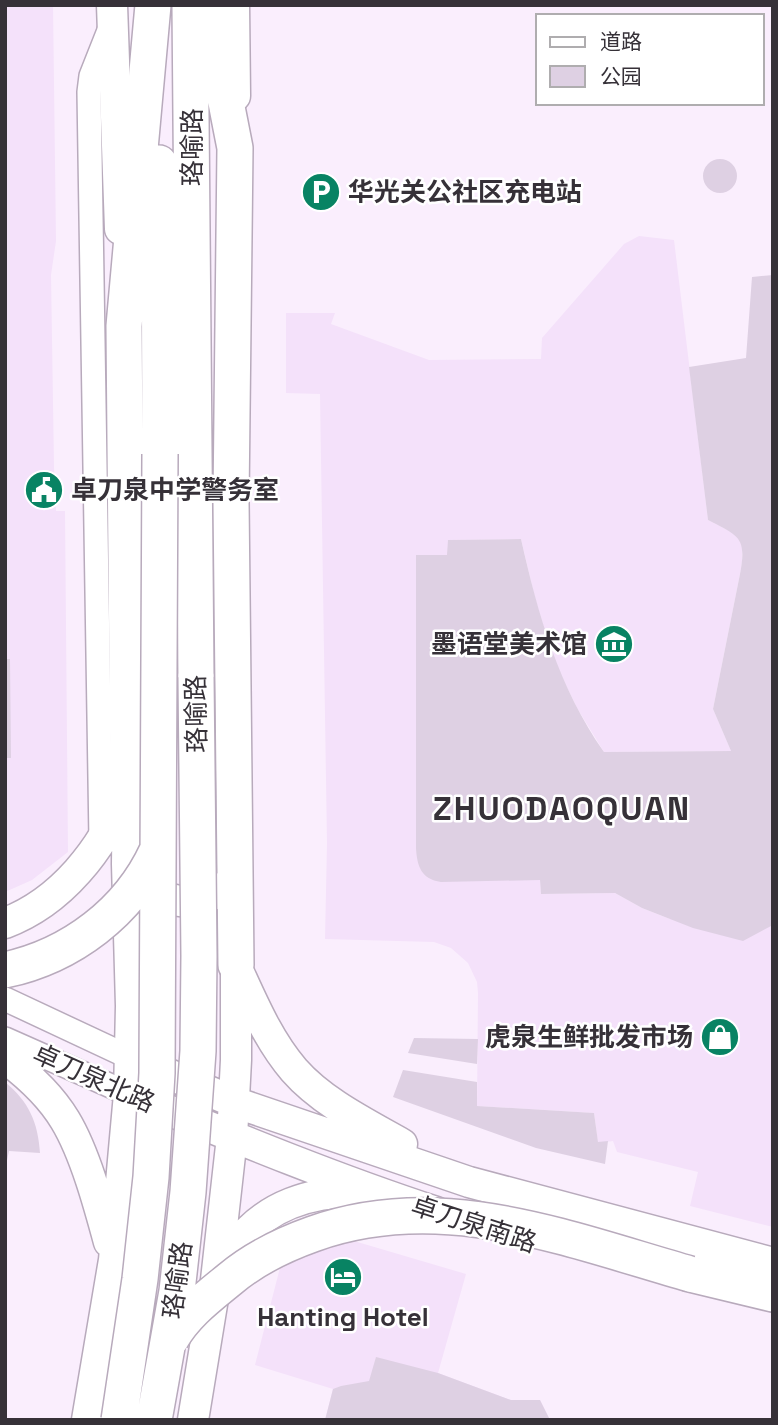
<svg xmlns="http://www.w3.org/2000/svg" width="778" height="1425" viewBox="0 0 778 1425" font-family="'Space Grotesk','Noto Sans SC',sans-serif">
<rect width="100%" height="100%" fill="#faeefd"/>
<path fill="#f4e1fa" d="M 5,5 L 53,5 L 56,241 L 51,275 L 54,467 L 56,511 L 65,511 L 68,852 L 32,880 L 5,892 Z
M 639,236 L 674,240 L 708,520 L 732,532 L 740,540 L 742,546 L 742,562 L 740,574 L 713,709 L 731,751 L 604,752 L 577,708 L 561,675 L 548,642 L 534,594 L 521,539 L 448,540 L 448,555 L 416,556 L 416,848 L 525,880 L 540,880 L 541,894 L 615,893 L 642,908 L 670,919 L 773,925 L 773,1227 L 690,1206 L 698,1172 L 617,1152 L 613,1141 L 598,1143 L 594,1113 L 477,1106 L 478,993 L 477,982 L 468,963 L 451,948 L 434,942 L 325,939 L 327,843 L 320,394 L 286,393 L 286,313 L 335,313 L 331,324 L 429,360 L 541,359 L 542,338 L 624,244 Z
M 337,1236 L 466,1274 L 438,1373 L 511,1400 L 540,1400 L 550,1420 L 325,1420 L 333,1389 L 255,1365 L 283,1256 Z"/>
<path fill="#ded0e3" d="M703 176a17 17 0 1 1 34 0a17 17 0 1 1-34 0Z
M 773,275 L 773,925 L 743,941 L 693,928 L 670,919 L 642,908 L 615,893 L 541,894 L 540,880 L 441,882 C 421,879 417,866 416,848 L 416,555 L 447,555 L 448,540 L 521,539 C 538,615 559,688 604,752 L 731,751 L 713,709 L 740,574 C 747,537 739,536 708,520 L 689,367 L 746,358 L 752,277 Z
M 5,659 L 10,659 L 11,758 L 5,758 Z
M 414,1038 L 478,1039 L 477,1064 L 408,1053 Z
M 403,1070 L 477,1082 L 477,1106 L 594,1113 L 598,1142 L 608,1141 L 605,1164 L 536,1148 L 393,1097 Z
M 5,1082 C 29,1102 38,1122 40,1153 L 9,1151 L 5,1170 Z
M 376,1357 L 438,1373 L 511,1400 L 540,1400 L 550,1420 L 325,1420 L 333,1389 L 341,1386 L 369,1381 Z"/>
<g fill="none" stroke-linecap="round" stroke-linejoin="round">
<g stroke="#b8aabc" stroke-width="26">
<path id="minor" d="M 101,841 L 89,92 L 91,76 L 110,28
M 5,999 L 131,1058
M 5,1039 L 129,1094"/>
</g>
<g stroke="#b8aabc" stroke-width="33">
<path id="major" d="M 112,5 L 120,229
M 234,5 L 235,96
M 141,880 C 157,897 179,906 202,899 C 215,896 226,886 236,878
M 5,923 C 61,902 103,849 124,795
M 240,975 C 255,1008 270,1042 294,1070 C 322,1102 365,1123 402,1144
M 5,1058 C 28,1075 50,1095 65,1120 C 85,1153 99,1205 109,1242
M 131,1058 L 234,1102 L 469,1182 L 773,1263
M 129,1094 C 231,1136 332,1178 436,1212
M 220,1274 C 225,1265 230,1255 236,1246 C 265,1205 312,1191 360,1192
M 87,1420 L 114,1260 L 129,1094 L 131,1006 L 127,864 L 128,784
M 193,1420 L 216,1280 L 232,1137 L 236,1060 L 236,965"/>
</g>
<g stroke="#b8aabc" stroke-width="38">
<path id="highway" d="M 190,5 L 196,677
M 207,5 L 235,148 L 231,501 L 236,965
M 159,163 L 160,454
M 128,784 L 124,326 L 153,5
M 690,1274 L 773,1294"/>
</g>
<use href="#minor" stroke="#fff" stroke-width="23"/>
<use href="#major" stroke="#fff" stroke-width="30"/>
<use href="#highway" stroke="#fff" stroke-width="35"/>
<g stroke="#b8aabc" stroke-width="38" stroke-linecap="butt">
<path id="highway-bridge" d="M 5,970 C 71,956 129,912 157,851
M 171,1339 C 185,1314 208,1297 230,1279 C 255,1258 282,1245 313,1234 C 441,1188 567,1239 690,1274
M 119,1420 L 140,1279 L 151,1177 L 157,1073 L 160,454
M 154,1420 L 177,1291 L 188,1192 L 198,1051 L 199,956 L 196,677"/>
</g>
<use href="#highway-bridge" stroke="#fff" stroke-width="35"/>
</g>
<defs>
<g id="parking-disc" transform="scale(2.0125)"><circle r="9.5" fill="#088363" stroke="#fff"/><path d="M-3.5-5.5H1a3.5 3.5 0 0 1 0 7H-1V5.5H-3.5ZM-1-3.4V-.6H.8a1.4 1.4 0 0 0 0-2.8Z" fill="#fff"/></g>
<g id="civic-disc" transform="scale(2.0125)"><circle r="9.5" fill="#088363" stroke="#fff"/><path d="M-.6-6.5H3V-4.5H.6V-3L4-1V1h2V6H-6V1h2V-1L-.6-3ZM-1.2 2.5V6h2.4V2.5Z" fill="#fff"/></g>
<g id="museum-disc" transform="scale(2.0125)"><circle r="9.5" fill="#088363" stroke="#fff"/><path d="M0-6L6-3V-2H-6V-3ZM-5-1h2V3h-2ZM-1-1h2V3h-2ZM3-1h2V3H3ZM-6 4H6V6H-6Z" fill="#fff"/></g>
<g id="shop-disc" transform="scale(2.0125)"><circle r="9.5" fill="#088363" stroke="#fff"/><path d="M-5-2.5h2.3a2.7 3.5 0 0 1 5.4 0H5L5.5 6h-11ZM-1.5-2.5h3a1.5 2.3 0 0 0-3 0Z" fill="#fff"/></g>
<g id="hotel-disc" transform="scale(2.0125)"><circle r="9.5" fill="#088363" stroke="#fff"/><path d="M-6-4.5h1.5V1H6V5H4.5V3h-9V5H-6ZM-4 0a1.8 1.8 0 1 1 3.6 0ZM.5 0V-2.5h3Q6-2.5 6 0Z" fill="#fff"/></g>
</defs>
<g fill-rule="evenodd">
<use href="#parking-disc" x="321" y="192"/>
<use href="#civic-disc" x="44" y="490"/>
<use href="#museum-disc" x="614" y="644"/>
<use href="#shop-disc" x="720" y="1037"/>
<use href="#hotel-disc" x="343" y="1277"/>
</g>
<g text-anchor="middle" dominant-baseline="central" stroke-width="5" stroke-linejoin="round" paint-order="stroke">
<g font-size="26" fill="#363138" stroke="#fff">
<text transform="translate(192 147) rotate(-90)">珞喻路</text>
<text transform="translate(196 714) rotate(-91)">珞喻路</text>
<text transform="translate(94 1078) rotate(24)">卓刀泉北路</text>
<text transform="translate(474 1224) rotate(18)">卓刀泉南路</text>
<text transform="translate(177 1280) rotate(-82)">珞喻路</text>
</g>
<g font-size="26" font-weight="bold" fill="#363138" stroke="#fff" text-anchor="start">
<text x="348" y="192">华光关公社区充电站</text>
<text x="71" y="490">卓刀泉中学警务室</text>
<text x="587" y="644" text-anchor="end">墨语堂美术馆</text>
<text x="693" y="1037" text-anchor="end">虎泉生鲜批发市场</text>
<text x="343" y="1317" text-anchor="middle">Hanting Hotel</text>
</g>
<g font-size="33" font-weight="bold" letter-spacing="2" fill="#363138" stroke="#fff">
<text x="562" y="809">ZHUODAOQUAN</text>
</g>
</g>
<rect width="778" height="1425" fill="none" stroke="#363138" stroke-width="14"/>
<rect x="536" y="14" width="228" height="91" fill="#ffffff" stroke="#afadaf" stroke-width="2"/>
<rect x="550" y="37" width="35" height="10" fill="#ffffff" stroke="#afadaf" stroke-width="2"/>
<text x="600" y="49" font-size="21" fill="#363138">道路</text>
<rect x="550" y="66" width="35" height="21" fill="#ded0e3" stroke="#afadaf" stroke-width="2"/>
<text x="600" y="84" font-size="21" fill="#363138">公园</text>
</svg>
